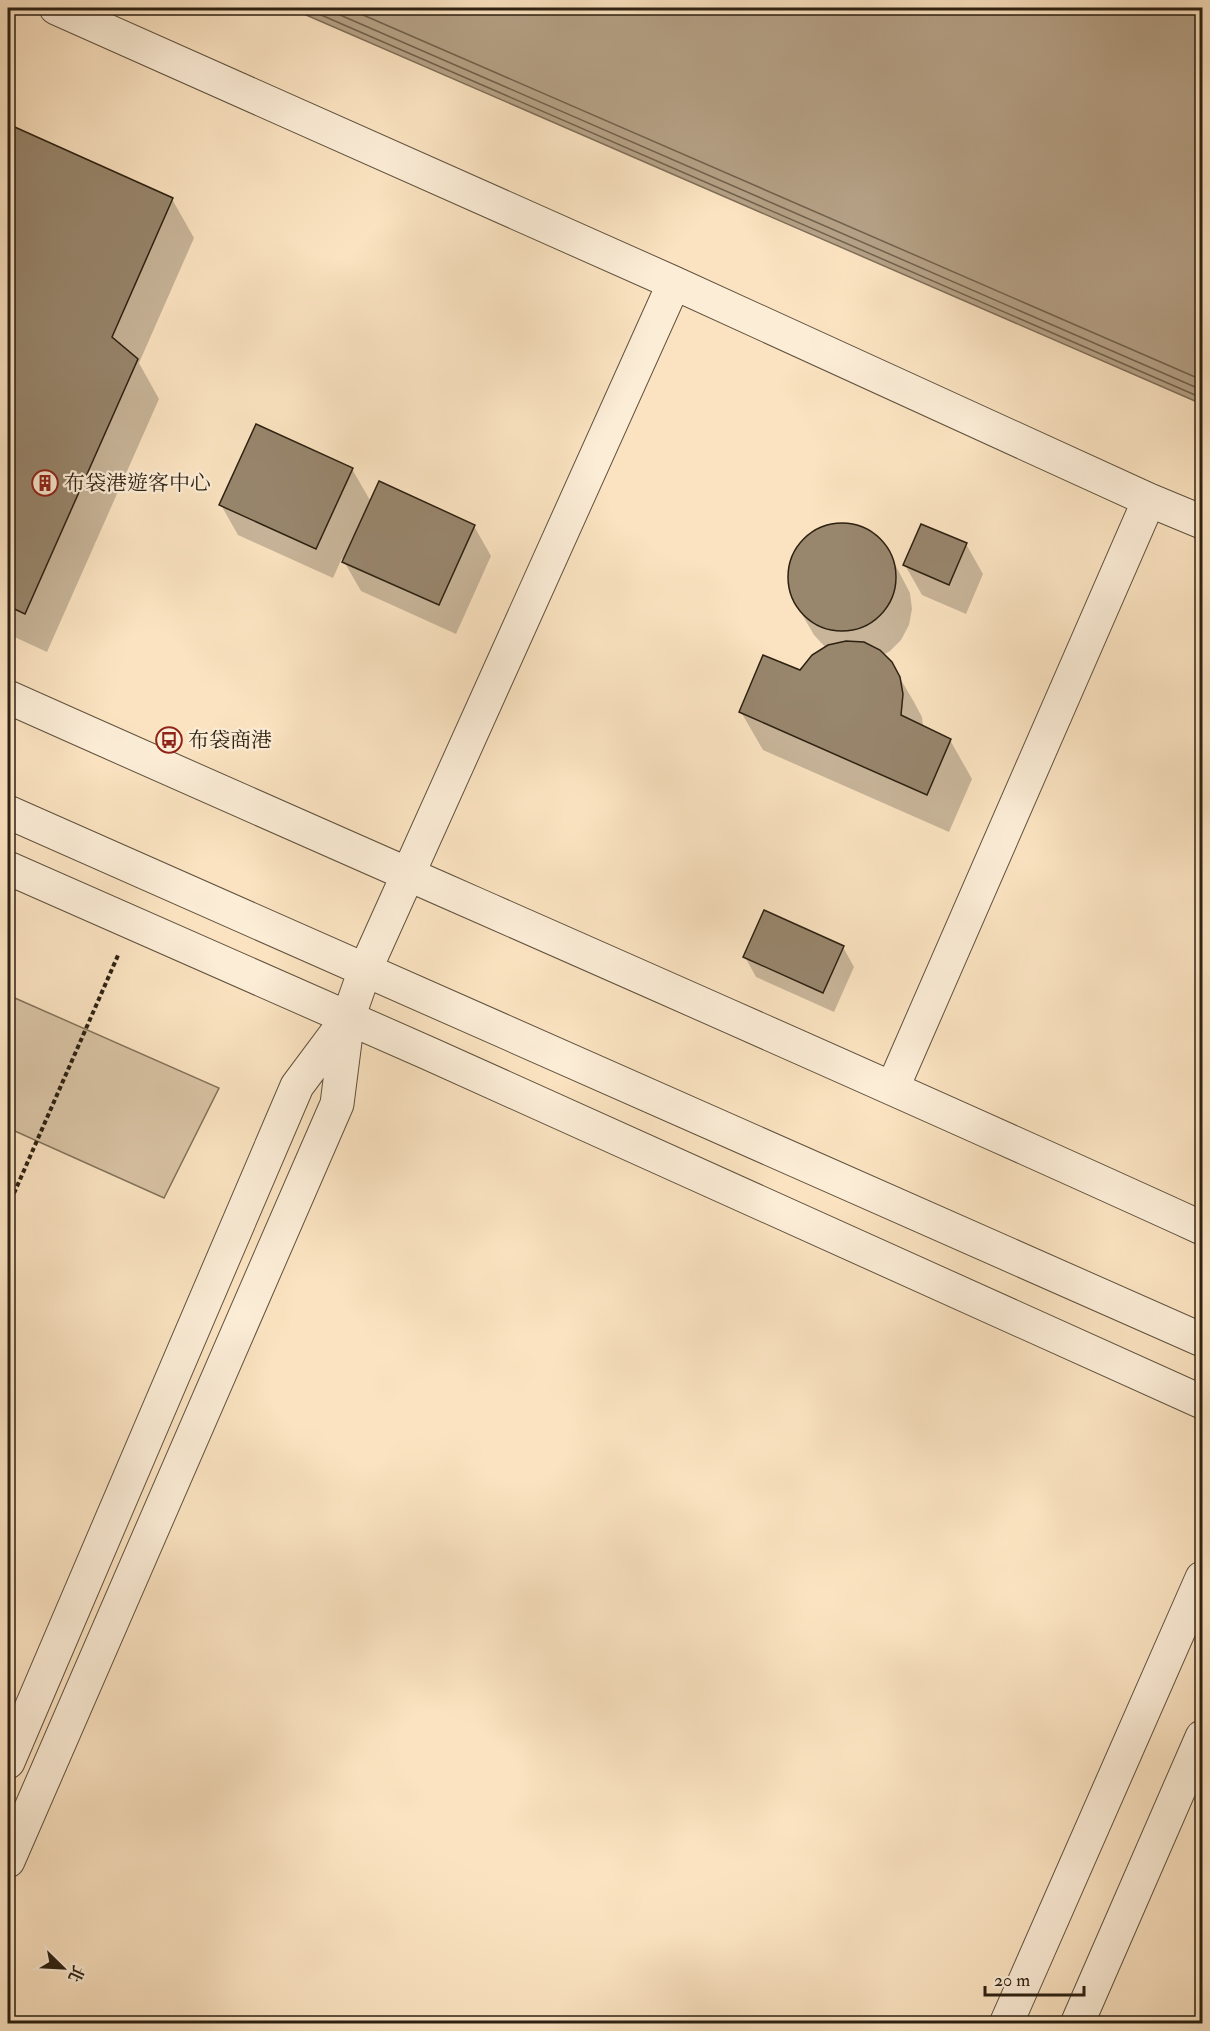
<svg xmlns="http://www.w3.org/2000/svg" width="1210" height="2031" viewBox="0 0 1210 2031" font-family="'IM FELL Double Pica','Noto Serif TC',serif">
<rect width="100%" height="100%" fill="#fbe3c1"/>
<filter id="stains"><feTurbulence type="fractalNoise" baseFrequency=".00333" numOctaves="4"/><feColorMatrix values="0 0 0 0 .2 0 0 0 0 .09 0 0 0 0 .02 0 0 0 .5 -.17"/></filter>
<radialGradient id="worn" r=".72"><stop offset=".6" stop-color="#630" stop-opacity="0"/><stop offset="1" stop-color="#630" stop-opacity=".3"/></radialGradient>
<path fill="#d8c2a3" stroke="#82725a" stroke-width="1.5" d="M 8,995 L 219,1088 L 164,1198 L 8,1128 Z"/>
<path fill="#b5a186" stroke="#7f6e58" stroke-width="1.5" d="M 290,8 L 1202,8 L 1202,404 Z"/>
<path fill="#0003" d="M 8,126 L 172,199 L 194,238 L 139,363 L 159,399 L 47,652 L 8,634 Z
M 352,469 L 371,502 L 474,526 L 491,556 L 456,634 L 361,591 L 342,558 L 333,578 L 238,535 L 221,505 Z
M 840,524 L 858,527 L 875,535 L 886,547 L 910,593 L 912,609 L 909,625 L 901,640 L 890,651 L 883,655 L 891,663 L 914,702 L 922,717 L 923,727 L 950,740 L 972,779 L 949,832 L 763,750 L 741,712 L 800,672 L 826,648 L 814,635 L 796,604 L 790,587 L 790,569 L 796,551 L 807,537 L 823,528 Z
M 966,544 L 983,574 L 966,614 L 922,595 L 905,565 Z
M 843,947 L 854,967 L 834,1012 L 756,977 L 745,957 Z"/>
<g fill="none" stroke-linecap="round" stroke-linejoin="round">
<path stroke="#71614c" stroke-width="1.5" d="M 305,8 L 1202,398
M 324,8 L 1202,390
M 347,8 L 1202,380"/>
</g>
<path fill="#98866d" stroke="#2d2112" stroke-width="1.5" d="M 8,124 L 173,198 L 112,337 L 138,359 L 25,614 L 8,606 Z
M 256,424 L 353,468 L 316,549 L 219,505 Z
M 379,481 L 475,525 L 439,605 L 342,562 Z
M788 577a54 54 0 1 1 108 0a54 54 0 1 1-108 0Z
M 921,524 L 967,543 L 949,585 L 903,565 Z
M 846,641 L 864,642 L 880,650 L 892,662 L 900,677 L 903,694 L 901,715 L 951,739 L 927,795 L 739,712 L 763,655 L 800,670 L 812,655 L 828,645 Z
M 764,910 L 844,946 L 823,993 L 743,957 Z"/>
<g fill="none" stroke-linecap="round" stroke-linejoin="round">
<g stroke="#60523e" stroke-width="35">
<path id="street" d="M 56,8 L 674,283 L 1149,500 L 1202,522
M 8,697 C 406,875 806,1047 1202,1228
M 8,812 L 1202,1340
M 8,868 L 430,1054 L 1202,1402
M 893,1087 L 1149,500
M 8,1762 L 297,1086 L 347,1019
M 8,1861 L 337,1104 L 348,1018 L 365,970 L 674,283
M 1006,2024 L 1202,1578
M 1077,2024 L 1202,1737"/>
</g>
<path stroke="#2d2112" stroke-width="4" stroke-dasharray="4.5 3" stroke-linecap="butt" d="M 8,1207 L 119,953"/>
<use href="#street" stroke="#fcedd7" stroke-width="33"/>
</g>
<defs>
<g id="building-ring" transform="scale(1.35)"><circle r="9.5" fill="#fcedd7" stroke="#8f2418" stroke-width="1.5"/><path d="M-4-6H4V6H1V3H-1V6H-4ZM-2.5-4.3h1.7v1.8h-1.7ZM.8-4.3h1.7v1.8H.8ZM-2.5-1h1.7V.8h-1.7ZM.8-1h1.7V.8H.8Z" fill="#8f2418"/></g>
<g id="bus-ring" transform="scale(1.35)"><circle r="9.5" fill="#fcedd7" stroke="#8f2418" stroke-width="1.5"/><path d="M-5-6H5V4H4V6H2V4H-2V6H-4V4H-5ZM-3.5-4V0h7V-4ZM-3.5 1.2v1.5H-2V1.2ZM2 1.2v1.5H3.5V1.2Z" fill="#8f2418"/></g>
</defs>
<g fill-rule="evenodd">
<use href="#building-ring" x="45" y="483"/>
<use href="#bus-ring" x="169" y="740"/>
</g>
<g text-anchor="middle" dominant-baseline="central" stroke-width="4.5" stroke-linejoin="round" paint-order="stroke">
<g font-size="21" fill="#2d2112" stroke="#fcedd7" text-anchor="start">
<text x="64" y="483">布袋港遊客中心</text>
<text x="188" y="740">布袋商港</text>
</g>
</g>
<rect width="1210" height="2031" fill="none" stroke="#fbe3c1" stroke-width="30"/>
<rect x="9" y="9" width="1192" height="2013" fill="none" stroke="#2d2112" stroke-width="3"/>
<rect x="15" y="15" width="1180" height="2001" fill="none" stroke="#2d2112" stroke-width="1.5"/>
<g transform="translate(63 1968) rotate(114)" stroke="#fcedd7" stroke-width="4.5" paint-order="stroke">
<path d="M0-4.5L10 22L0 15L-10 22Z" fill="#2d2112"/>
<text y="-9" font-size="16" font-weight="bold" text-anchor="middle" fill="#2d2112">北</text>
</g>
<path d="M985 1986v9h99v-9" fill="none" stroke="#2d2112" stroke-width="3"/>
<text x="994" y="1986" font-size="18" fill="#2d2112" stroke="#fcedd7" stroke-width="4.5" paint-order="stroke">20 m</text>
<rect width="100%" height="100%" filter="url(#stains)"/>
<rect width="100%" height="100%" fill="url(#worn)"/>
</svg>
